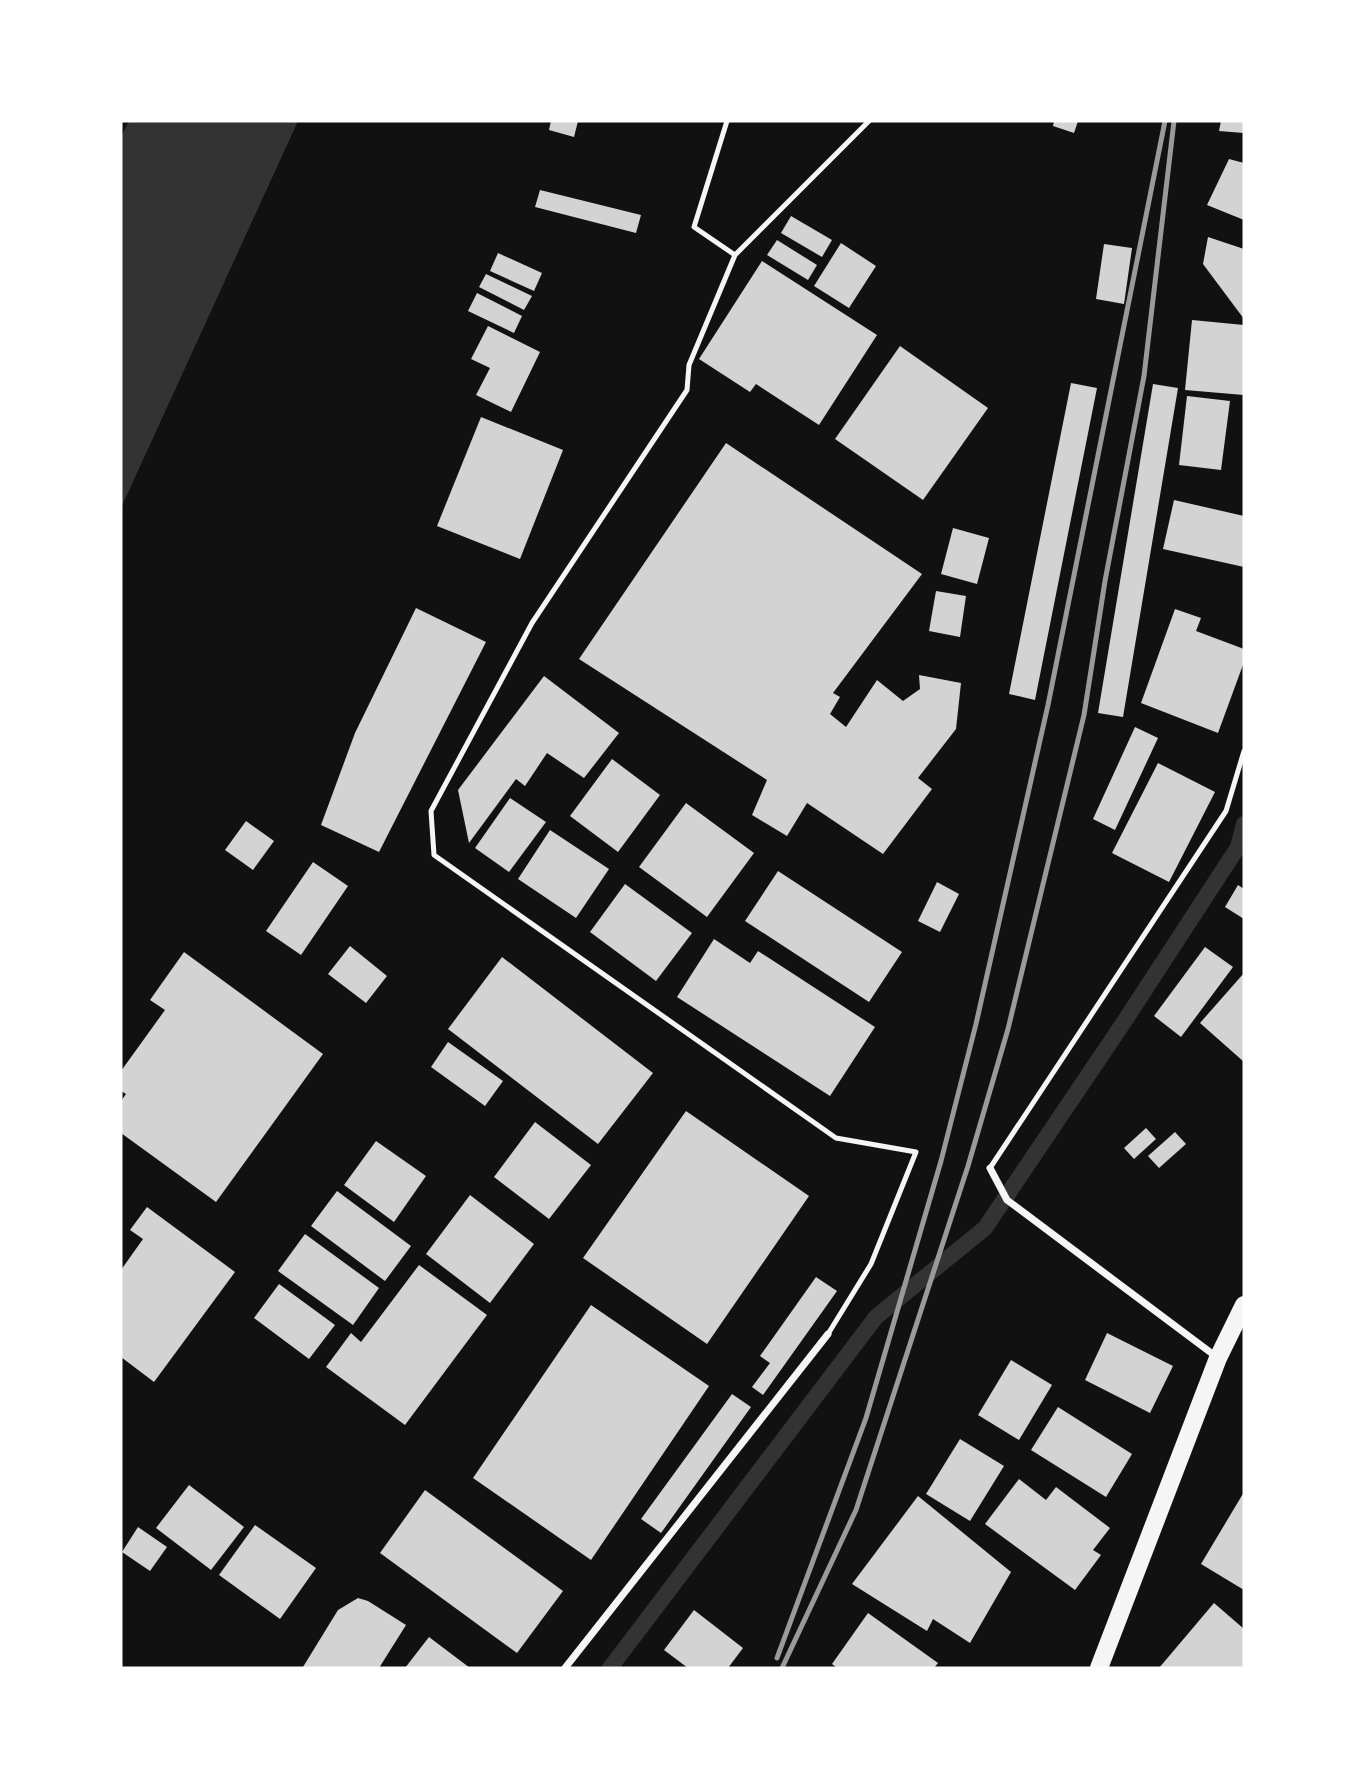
<svg xmlns="http://www.w3.org/2000/svg" width="1365" height="1789" viewBox="0 0 1365 1789" font-family="'Titillium Web',sans-serif">
<rect width="100%" height="100%" fill="#111"/>
<path fill="#333" d="M 129,121 L 298,121 L 121,508 L 121,137 Z"/>
<g fill="none" stroke-linecap="round" stroke-linejoin="round">
<path stroke="#333" stroke-width="16" d="M 610,1668 L 876,1317 L 985,1228 L 1124,1022 L 1238,847 L 1244,824"/>
</g>
<path fill="#d3d3d3" d="M 551,121 L 578,121 L 574,137 L 549,130 Z
M 1054,121 L 1078,121 L 1074,133 L 1053,126 Z
M 1221,121 L 1244,121 L 1244,133 L 1219,131 Z
M 1229,159 L 1244,163 L 1244,220 L 1207,205 Z
M 540,190 L 641,215 L 636,233 L 535,207 Z
M 791,216 L 832,240 L 822,257 L 781,233 Z
M 1208,237 L 1244,249 L 1244,319 L 1203,264 Z
M 777,240 L 817,265 L 808,280 L 767,255 Z
M 841,243 L 876,266 L 849,308 L 814,286 Z
M 1104,244 L 1132,248 L 1124,304 L 1096,299 Z
M 498,253 L 542,273 L 534,291 L 490,271 Z
M 762,261 L 877,335 L 819,425 L 756,384 L 750,392 L 699,359 Z
M 486,274 L 532,296 L 524,310 L 479,287 Z
M 477,293 L 522,316 L 514,333 L 468,311 Z
M 1192,320 L 1244,325 L 1244,395 L 1185,390 Z
M 488,326 L 540,352 L 511,412 L 476,395 L 490,368 L 471,359 Z
M 900,346 L 988,408 L 923,500 L 835,439 Z
M 1071,383 L 1097,388 L 1035,700 L 1009,694 Z
M 1153,384 L 1178,388 L 1123,717 L 1098,713 Z
M 1187,396 L 1230,401 L 1221,470 L 1179,465 Z
M 481,417 L 563,450 L 520,559 L 437,526 Z
M 726,443 L 922,574 L 833,693 L 840,697 L 830,714 L 846,727 L 877,680 L 903,701 L 920,689 L 919,675 L 961,683 L 956,729 L 918,778 L 932,789 L 883,854 L 807,803 L 787,836 L 752,815 L 767,780 L 579,659 Z
M 1174,500 L 1244,516 L 1244,567 L 1163,549 Z
M 953,528 L 989,538 L 977,584 L 941,574 Z
M 936,591 L 966,596 L 960,637 L 929,631 Z
M 416,608 L 486,642 L 379,852 L 321,825 L 355,733 Z
M 1175,609 L 1201,618 L 1196,631 L 1244,649 L 1244,662 L 1218,733 L 1141,703 Z
M 544,676 L 619,733 L 584,778 L 547,753 L 525,786 L 516,779 L 469,843 L 458,790 Z
M 1135,727 L 1158,738 L 1115,830 L 1093,819 Z
M 612,759 L 660,795 L 618,852 L 570,816 Z
M 1158,763 L 1215,792 L 1169,882 L 1112,853 Z
M 510,798 L 546,822 L 509,872 L 475,848 Z
M 686,803 L 754,853 L 707,917 L 639,867 Z
M 246,821 L 274,841 L 253,870 L 225,850 Z
M 550,830 L 609,869 L 576,918 L 518,879 Z
M 313,862 L 348,886 L 301,955 L 266,931 Z
M 778,871 L 902,952 L 869,1002 L 745,921 Z
M 937,882 L 959,894 L 940,932 L 918,921 Z
M 625,884 L 692,933 L 656,981 L 590,932 Z
M 1238,885 L 1244,889 L 1244,919 L 1225,907 Z
M 714,939 L 750,963 L 758,951 L 875,1027 L 830,1096 L 677,997 Z
M 350,946 L 387,976 L 366,1003 L 328,974 Z
M 1205,947 L 1233,967 L 1181,1037 L 1154,1016 Z
M 184,952 L 323,1054 L 216,1202 L 121,1133 L 121,1101 L 126,1094 L 121,1091 L 121,1071 L 165,1010 L 150,1000 Z
M 502,957 L 653,1073 L 598,1144 L 448,1029 Z
M 1244,973 L 1244,1062 L 1200,1023 Z
M 448,1042 L 503,1081 L 485,1106 L 431,1067 Z
M 686,1111 L 809,1196 L 707,1344 L 583,1258 Z
M 535,1122 L 591,1165 L 549,1219 L 494,1177 Z
M 1146,1128 L 1156,1139 L 1134,1159 L 1124,1148 Z
M 1175,1132 L 1186,1144 L 1159,1168 L 1148,1156 Z
M 376,1141 L 426,1176 L 394,1222 L 344,1185 Z
M 337,1191 L 411,1246 L 385,1281 L 311,1226 Z
M 470,1195 L 534,1244 L 490,1303 L 426,1254 Z
M 147,1207 L 235,1272 L 154,1382 L 121,1357 L 121,1270 L 143,1239 L 130,1230 Z
M 305,1234 L 379,1288 L 353,1325 L 278,1271 Z
M 419,1265 L 487,1315 L 405,1425 L 326,1367 L 351,1333 L 361,1342 Z
M 816,1277 L 837,1291 L 763,1395 L 752,1387 L 770,1363 L 760,1356 Z
M 279,1284 L 335,1325 L 309,1359 L 254,1318 Z
M 591,1305 L 709,1386 L 591,1560 L 473,1478 Z
M 1107,1333 L 1173,1366 L 1150,1413 L 1085,1380 Z
M 1011,1360 L 1052,1385 L 1019,1440 L 978,1415 Z
M 732,1394 L 751,1407 L 661,1533 L 641,1519 Z
M 1058,1407 L 1132,1454 L 1106,1497 L 1031,1450 Z
M 960,1439 L 1004,1466 L 970,1521 L 926,1494 Z
M 1019,1479 L 1046,1500 L 1056,1487 L 1110,1528 L 1093,1550 L 1101,1555 L 1075,1590 L 985,1524 Z
M 189,1485 L 244,1527 L 211,1570 L 156,1528 Z
M 425,1490 L 563,1591 L 517,1653 L 380,1553 Z
M 1244,1492 L 1244,1590 L 1201,1564 Z
M 918,1496 L 1011,1572 L 970,1643 L 933,1619 L 927,1631 L 852,1584 Z
M 255,1525 L 316,1568 L 280,1619 L 219,1575 Z
M 138,1527 L 167,1547 L 150,1571 L 122,1552 Z
M 358,1598 L 368,1601 L 406,1625 L 379,1668 L 303,1667 L 338,1610 Z
M 1214,1603 L 1244,1629 L 1244,1668 L 1159,1668 Z
M 694,1610 L 743,1648 L 728,1668 L 688,1668 L 664,1650 Z
M 868,1613 L 938,1663 L 934,1668 L 837,1668 L 832,1664 Z
M 429,1637 L 470,1668 L 405,1668 Z"/>
<g fill="none" stroke-linecap="round" stroke-linejoin="round">
<path stroke="#f5f5f5" stroke-width="5" d="M 727,121 L 694,227 L 735,255 L 689,365 L 687,390 L 532,623 L 431,811 L 434,855 L 836,1138 L 916,1152 L 871,1264 L 828,1334
M 735,255 L 869,121
M 990,1168 L 1226,811 L 1244,751"/>
<path stroke="#f5f5f5" stroke-width="7" d="M 990,1168 L 1007,1200 L 1218,1358
M 565,1668 L 828,1334"/>
<path stroke="#f5f5f5" stroke-width="18" d="M 1099,1668 L 1218,1358 L 1244,1305"/>
<path stroke="#9a9a9a" stroke-width="5" d="M 777,1658 L 866,1418 L 941,1161 L 976,1024 L 1048,705 L 1165,121
M 782,1668 L 856,1510 L 968,1166 L 1008,1029 L 1084,715 L 1105,581 L 1144,376 L 1174,121"/>
</g>
<rect width="1365" height="1789" fill="none" stroke="#ffffff" stroke-width="245"/>
</svg>
